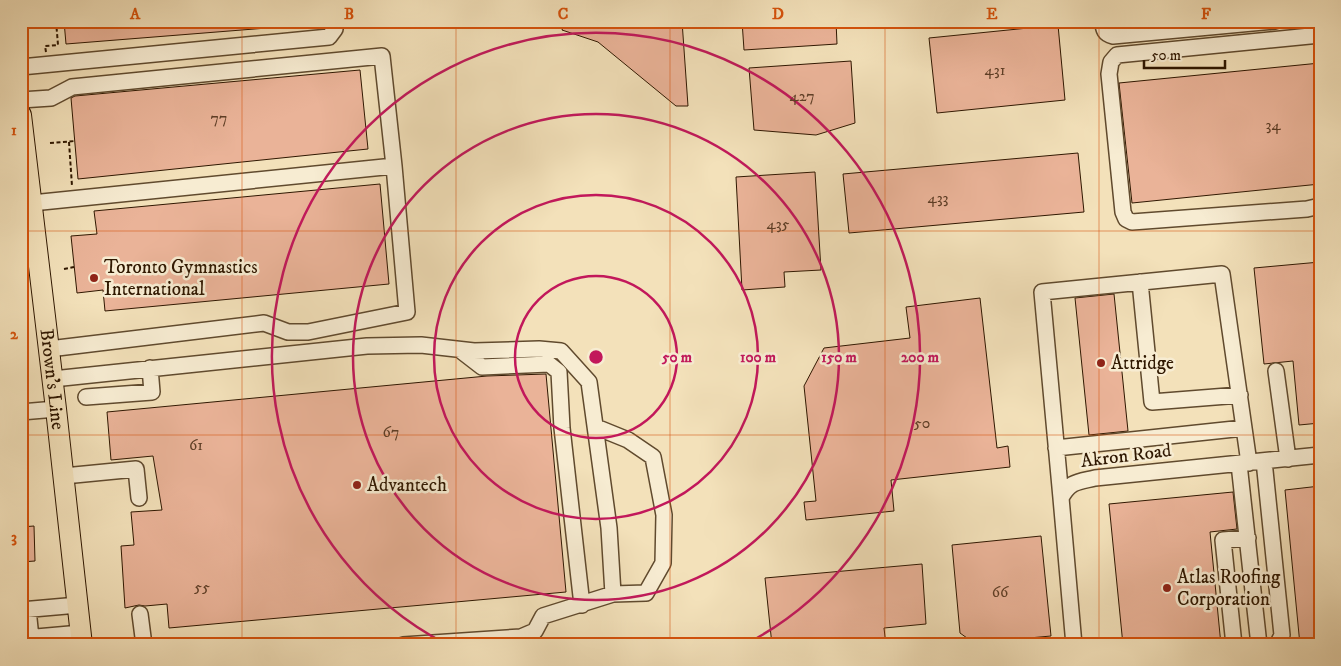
<svg xmlns="http://www.w3.org/2000/svg" width="1341" height="666" viewBox="0 0 1341 666" font-family="'IM FELL DW Pica',serif">
<rect width="100%" height="100%" fill="#f3e1ba"/>
<filter id="stains"><feTurbulence type="fractalNoise" baseFrequency=".004" numOctaves="4"/><feColorMatrix values="0 0 0 0 .2 0 0 0 0 .09 0 0 0 0 .02 0 0 0 .5 -.17"/></filter>
<radialGradient id="worn" r=".72"><stop offset=".6" stop-color="#630" stop-opacity="0"/><stop offset="1" stop-color="#630" stop-opacity=".3"/></radialGradient>
<path fill="#eab398" stroke="#2f1700" d="M 64,21 L 267,21 L 267,28 L 66,44 Z
M 565,21 L 682,21 L 688,106 L 676,106 L 598,42 L 562,30 Z
M 742,21 L 836,21 L 837,44 L 744,50 Z
M 1058,25 L 1065,100 L 937,113 L 929,38 Z
M 851,61 L 855,123 L 816,135 L 754,130 L 749,68 Z
M 1320,63 L 1320,184 L 1132,203 L 1119,83 Z
M 360,70 L 368,149 L 78,179 L 71,98 L 75,96 Z
M 1078,153 L 1084,212 L 849,233 L 843,174 Z
M 815,172 L 821,270 L 784,272 L 785,287 L 742,290 L 736,177 Z
M 380,184 L 389,284 L 105,311 L 103,290 L 77,293 L 71,236 L 97,234 L 94,211 Z
M 1320,262 L 1320,423 L 1299,425 L 1293,361 L 1264,364 L 1254,268 Z
M 1114,294 L 1128,431 L 1089,435 L 1075,298 Z
M 980,298 L 997,448 L 1008,446 L 1010,467 L 891,480 L 894,511 L 806,520 L 804,502 L 816,501 L 804,386 L 824,348 L 910,338 L 906,307 Z
M 546,374 L 566,592 L 169,628 L 167,604 L 145,606 L 139,605 L 125,608 L 121,546 L 134,545 L 131,512 L 162,510 L 153,456 L 111,460 L 107,412 L 487,376 Z
M 1320,486 L 1320,645 L 1300,645 L 1285,490 Z
M 1233,492 L 1237,529 L 1210,532 L 1221,645 L 1123,645 L 1109,504 Z
M 34,526 L 35,561 L 21,562 L 21,527 Z
M 1041,536 L 1051,636 L 974,643 L 960,633 L 952,545 Z
M 922,564 L 926,624 L 884,628 L 886,645 L 772,645 L 765,578 Z"/>
<g fill="none" stroke-linecap="round" stroke-linejoin="round">
<g stroke="#604a2e" stroke-width="18">
<path id="minor" d="M 1103,21 C 1103,30 1105,34 1113,36 L 1275,21
M 1320,35 L 1117,55 L 1111,62 L 1109,74 L 1123,212 L 1126,219 L 1132,222 L 1307,209 L 1320,206
M 21,67 L 329,37 L 335,29 L 333,21
M 21,100 L 51,98 L 72,87 L 382,56 L 394,166 L 32,203
M 21,239 L 35,238
M 1140,282 L 1152,402 L 1240,395
M 49,349 L 264,323 L 288,332 L 308,332 L 407,312 L 394,166
M 460,350 L 482,367 L 549,364 L 559,372 L 562,428 L 582,605
M 1276,371 L 1288,459
M 53,379 L 367,346 L 421,345 L 474,351 L 539,349 L 561,351 L 589,382 L 609,528 L 613,594
M 86,397 L 152,392 L 150,368
M 21,412 L 56,409
M 1056,448 L 1244,428
M 1264,461 L 1282,635 L 1277,645
M 1239,464 L 1259,645
M 64,476 L 136,469 L 139,498
M 1061,498 L 1042,292 L 1222,274 L 1249,463
M 28,609 L 31,638
M 21,610 L 78,605
M 140,614 L 144,645
M 25,638 L 81,633
M 403,645 L 521,637 L 535,631 L 543,616 L 613,594 L 646,593 L 663,563 L 664,515 L 653,457 L 628,440 L 596,427
M 1074,645 L 1061,498 C 1070,481 1078,482 1095,478 L 1320,455
M 1234,645 L 1223,540 L 1248,538"/>
</g>
<g stroke="#2f1700" stroke-width="22">
<g id="major">
<path id="s1" d="M 21,115 L 56,409 L 82,645"/>
</g>
</g>
<path stroke="#2f1700" stroke-width="2" stroke-dasharray="4 2.5" stroke-linecap="butt" d="M 46,52 L 45,46 L 58,45 L 56,21
M 69,142 L 72,186
M 50,143 L 75,141
M 64,269 L 74,267"/>
<use href="#minor" stroke="#f7ecd2" stroke-width="15"/>
<use href="#major" stroke="#f3e1ba" stroke-width="20"/>
</g>
<path fill="none" stroke="#d6520b" stroke-width="1" stroke-opacity="0.55" d="M 242,21 L 242,645M 456,21 L 456,645M 670,21 L 670,645M 885,21 L 885,645M 1099,21 L 1099,645M 21,231 L 1320,231M 21,435 L 1320,435"/>
<g fill="none" stroke="#c2185b" stroke-width="2.5">
<circle cx="596" cy="357" r="81"/>
<circle cx="596" cy="357" r="162"/>
<circle cx="596" cy="357" r="243"/>
<path d="M446 644A324 324 0 1 1 746 644"/>
</g>
<g fill="#8f2418" stroke="#f7ecd2" stroke-width="2">
<circle cx="94" cy="278" r="5"/>
<circle cx="1101" cy="363" r="5"/>
<circle cx="357" cy="485" r="5"/>
<circle cx="1167" cy="588" r="5"/>
</g>
<g text-anchor="middle" dominant-baseline="central" stroke-width="5" stroke-linejoin="round" paint-order="stroke">
<g font-size="16" fill="#5e3e26">
<text x="995" y="70">431</text>
<text x="802" y="96">427</text>
<text x="219" y="118">77</text>
<text x="1273" y="125">34</text>
<text x="938" y="198">433</text>
<text x="778" y="224">435</text>
<text x="922" y="423">50</text>
<text x="391" y="432">67</text>
<text x="196" y="445">61</text>
<text x="202" y="587">55</text>
<text x="1000" y="592">66</text>
</g>
<g font-size="19" fill="#2f1700" stroke="#f7ecd2" text-anchor="start">
<text x="104" y="267">Toronto Gymnastics<tspan x="104" dy="22">International</tspan></text>
<text x="1111" y="363">Attridge</text>
<text x="367" y="485">Advantech</text>
<text x="1177" y="577">Atlas Roofing<tspan x="1177" dy="22">Corporation</tspan></text>
</g>
<g font-size="19" fill="#2f1700" stroke="#f7ecd2">
<text stroke="none"><textPath href="#s1" startOffset="266">Brown's Line</textPath></text>
<text transform="translate(1126 456) rotate(-7)">Akron Road</text>
</g>
</g>
<circle cx="596" cy="357" r="8" fill="#c2185b" stroke="#f7ecd2" stroke-width="2.5"/>
<g font-size="15" text-anchor="middle" font-weight="bold" fill="#c2185b" stroke="#f7ecd2" stroke-width="5" stroke-linejoin="round" paint-order="stroke">
<text x="677" y="362">50 m</text>
<text x="758" y="362">100 m</text>
<text x="839" y="362">150 m</text>
<text x="920" y="362">200 m</text>
</g>
<rect width="1341" height="666" fill="none" stroke="#f3e1ba" stroke-width="55"/>
<path d="M1144 60v8h81v-8" fill="none" stroke="#2f1700" stroke-width="2.5"/>
<text x="1151" y="60" font-size="15" fill="#2f1700" stroke="#f7ecd2" stroke-width="4" paint-order="stroke">50 m</text>
<rect x="28" y="28" width="1286" height="610" fill="none" stroke="#d6520b" stroke-width="2"/>
<g font-size="16" text-anchor="middle" font-weight="bold" fill="#d6520b">
<text x="135" y="19">A</text>
<text x="349" y="19">B</text>
<text x="563" y="19">C</text>
<text x="778" y="19">D</text>
<text x="992" y="19">E</text>
<text x="1206" y="19">F</text>
<text x="14" y="135">1</text>
<text x="14" y="339">2</text>
<text x="14" y="542">3</text>
</g>
<rect width="100%" height="100%" filter="url(#stains)"/>
<rect width="100%" height="100%" fill="url(#worn)"/>
</svg>
